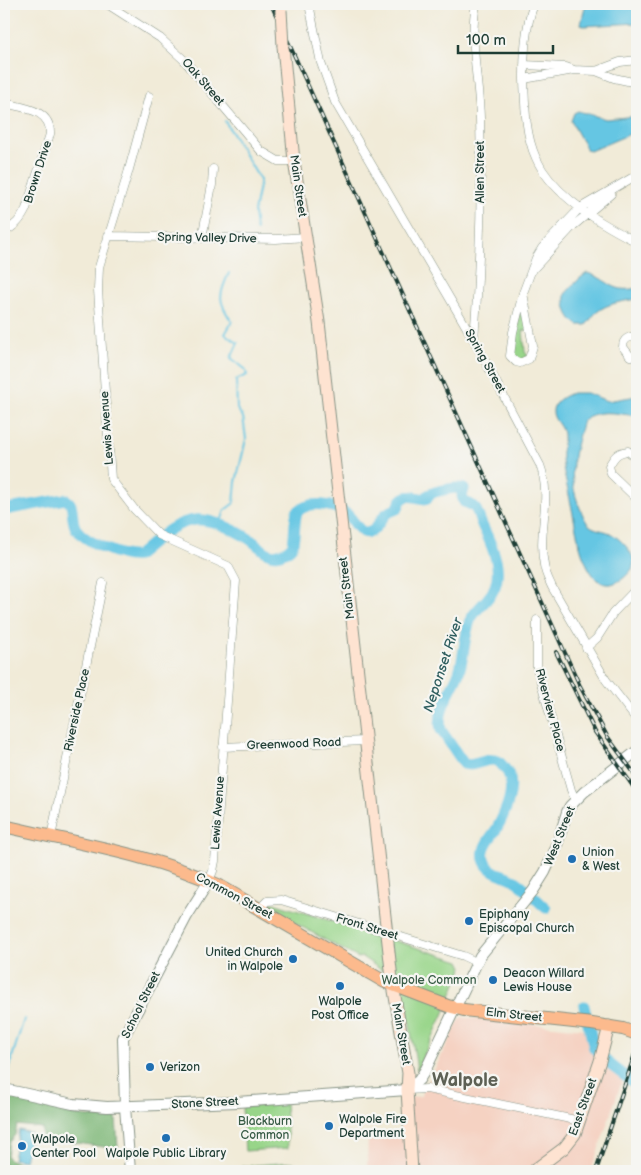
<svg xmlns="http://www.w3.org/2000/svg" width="641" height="1175" viewBox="0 0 641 1175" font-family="'Balsamiq Sans',sans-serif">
<rect width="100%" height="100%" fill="#f6f6f2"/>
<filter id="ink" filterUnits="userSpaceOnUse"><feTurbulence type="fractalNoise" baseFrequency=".02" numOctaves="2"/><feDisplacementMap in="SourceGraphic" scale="10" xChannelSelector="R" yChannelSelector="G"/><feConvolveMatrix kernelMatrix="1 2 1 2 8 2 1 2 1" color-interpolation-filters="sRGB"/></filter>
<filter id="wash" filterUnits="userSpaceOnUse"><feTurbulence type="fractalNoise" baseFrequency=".0096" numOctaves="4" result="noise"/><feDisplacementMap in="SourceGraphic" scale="20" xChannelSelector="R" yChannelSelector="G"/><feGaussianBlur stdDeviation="1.12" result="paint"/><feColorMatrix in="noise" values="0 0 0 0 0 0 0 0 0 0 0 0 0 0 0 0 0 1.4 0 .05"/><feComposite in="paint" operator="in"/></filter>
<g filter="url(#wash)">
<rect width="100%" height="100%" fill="#f1ebd8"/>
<path fill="#f5d2c2" d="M 461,1017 L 595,1030 L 622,1081 L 591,1171 L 352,1171 L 367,1169 L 368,1137 L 401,1135 L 398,1100 L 421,1096 Z"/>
<path fill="#98d589" stroke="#5c895e" d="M 522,313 L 525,314 L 529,329 L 523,331 L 525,352 L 528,356 L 519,361 L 514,354 L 519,315 Z
M 273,903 L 460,961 L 463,967 L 443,1015 L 417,1070 L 408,1013 L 404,1004 L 401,983 L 362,957 L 358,958 L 268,908 L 269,904 Z
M 285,1103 L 288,1148 L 245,1151 L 242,1107 Z
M 293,1162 L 297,1165 L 299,1171 L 233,1171 L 244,1166 Z"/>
<path fill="#7ab675" stroke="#4c7a54" d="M 4,1095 C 26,1099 47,1109 69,1114 C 84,1117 101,1118 116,1117 L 118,1149 L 42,1138 L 42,1128 L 17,1125 L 15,1135 L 9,1142 L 7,1157 C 20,1168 39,1166 55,1166 L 57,1171 L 4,1171 Z"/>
<path fill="#65c6e3" stroke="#42828c" d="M 588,4 L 637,4 L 637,23 L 583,26 L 581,24 L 585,7 Z
M 578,111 L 606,119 L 637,116 L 637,131 L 590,151 L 587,150 L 571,121 L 574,113 Z
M 587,273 C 610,279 611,294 637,288 L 637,299 C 625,301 607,303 597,312 C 593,315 590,321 586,325 L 578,325 C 567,318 564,307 565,294 L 579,279 Z
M 572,393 L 587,393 L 607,401 L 637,396 L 637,416 C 619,414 598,408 583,420 C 574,453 566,475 580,508 C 582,513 585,521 589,525 C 595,530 604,530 610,533 C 621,539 639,556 632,569 C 627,576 620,582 611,584 C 600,586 593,576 588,567 C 579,550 576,528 572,509 C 569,493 564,477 562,460 C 561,451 564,443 563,434 C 562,425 552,420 553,410 C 554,401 564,396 572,393 Z
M 19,1130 L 31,1133 L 25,1161 L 13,1159 Z"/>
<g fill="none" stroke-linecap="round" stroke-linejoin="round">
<path stroke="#65c6e3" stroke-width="2" d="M 207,4 L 209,7
M 225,121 L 260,180 L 254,212 L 256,230
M 220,525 L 225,510 L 234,503 L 236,482 L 246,439 L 243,417 L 237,409 L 236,380 L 247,375 L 245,369 L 231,358 L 238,343 L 225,334 L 232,322 C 218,301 218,296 229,273
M 5,1080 L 24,1019"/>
<path stroke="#65c6e3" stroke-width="11" d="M 4,510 L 65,499 C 77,504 69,521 77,530 C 86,542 122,558 137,556 C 155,542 171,523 195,520 C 212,518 243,533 256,544 C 260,547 263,551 268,553 C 275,557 287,553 292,546 C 295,541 294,520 297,512 C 310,500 333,504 347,514 C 354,519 359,536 370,532 C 375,531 381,519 385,515 C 388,511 394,511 398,508 C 403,489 416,499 427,499 L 428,495 C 435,491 458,486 464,489 L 462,496 L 464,502 C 480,507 476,513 483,527 C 493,547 507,577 488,598 C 482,606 474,611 470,621 C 463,639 465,660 457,677 C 449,694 437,711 441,730 L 464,764 C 476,768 486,756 498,761 C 502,764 505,769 508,773 C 516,789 505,813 497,828 C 491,838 479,849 485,862 C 491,874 505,874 514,880 C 526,887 535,899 546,908
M 584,1006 L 594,1048 L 608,1063 L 637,1085"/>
</g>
</g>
<g filter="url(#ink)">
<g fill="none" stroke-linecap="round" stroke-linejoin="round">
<g stroke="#889486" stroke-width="9">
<path id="minor" d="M 107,4 L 160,38 L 184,60 L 261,151 L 278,161 L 294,161
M 309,4 L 321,63 L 335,102 L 474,340 L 540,465 C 553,499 537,531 544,565 C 545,573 549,580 552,587 L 606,680 L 637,720
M 534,4 C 525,27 524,54 524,79 C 525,105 525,134 536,158 C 552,195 603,225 637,242
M 524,65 L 566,67 L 574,70
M 596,71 L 614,78 L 637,83
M 524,79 L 574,70 L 596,71 L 620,62 L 637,60
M 149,96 L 128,173 L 99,267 L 98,290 L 111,479 L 134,509 L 159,535 L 228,566 L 236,581 L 215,861 L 213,871 L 209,881
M 4,103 C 23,108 51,109 50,134 L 26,209 C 21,220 15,226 4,232
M 108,236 L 276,239 L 306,237
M 202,238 L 212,185 L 213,169
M 535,267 L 573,226 L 611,194
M 523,293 L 533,346 L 529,359 L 520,363 L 516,362 L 510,356 L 513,332 L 523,293 L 536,258 L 542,248 L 580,208 L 637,175
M 637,336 C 629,337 623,338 623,347 L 630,356 L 637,357
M 474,340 C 480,266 482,192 480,118 C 479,81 469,41 476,4
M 637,466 L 634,456 L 628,451 C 617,452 614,457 609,466 L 611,474 L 637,499
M 537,620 L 537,668 L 571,790 L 575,799
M 586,648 L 597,638 L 613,613 L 637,588
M 223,747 L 365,741
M 51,837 L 103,583
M 259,909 L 267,901 L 281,900 L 463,956 L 476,962
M 407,1090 L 427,1089 L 580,1121"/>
</g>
<g stroke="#889486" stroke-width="12">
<path id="tertiary" d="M 4,1089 L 73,1104 L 107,1107 L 237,1102 L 407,1090 L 419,1080 L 426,1069 L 480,956 L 533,891 L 545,872 L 556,848 L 567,812 L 570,806 L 584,792 L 637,751
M 130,1171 L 125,1107 L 123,1038 L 187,916 L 209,881"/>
</g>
<g stroke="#889486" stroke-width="13">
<path id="secondary" d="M 283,46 L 294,161 L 319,322 L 392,979 L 408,1073 L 407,1090 L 412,1171
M 533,1171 L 564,1148 L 575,1134 L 600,1061 L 609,1026"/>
</g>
<g stroke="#889486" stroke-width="14">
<path id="primary" d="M 4,826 C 75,843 151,854 218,885 L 385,982 L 448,1006 L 464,1010 L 592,1024 L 623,1029 L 637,1034"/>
</g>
<use href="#minor" stroke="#fff" stroke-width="8"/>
<use href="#tertiary" stroke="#fff" stroke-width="10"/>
<use href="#secondary" stroke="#fee3d1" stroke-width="11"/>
<use href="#primary" stroke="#fcba8d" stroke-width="12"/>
<g stroke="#1f3d34" stroke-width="4">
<path id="rail" d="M 271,4 L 580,686 L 607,736 L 637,777
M 556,652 L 595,732 L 637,792
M 596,1171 L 637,1048"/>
</g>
<use href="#rail" stroke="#f6f6f2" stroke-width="2" stroke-dasharray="5.5" stroke-linecap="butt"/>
<g stroke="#889486" stroke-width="13" stroke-linecap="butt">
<path id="secondary-bridge" d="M 281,10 L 283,46"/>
</g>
<use href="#secondary-bridge" stroke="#fee3d1" stroke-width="11"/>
</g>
</g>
<g fill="#1f6fb2" stroke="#f6f6f2" stroke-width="2">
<circle cx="572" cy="859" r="5"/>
<circle cx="469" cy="921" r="5"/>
<circle cx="293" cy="959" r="5"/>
<circle cx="493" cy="980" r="5"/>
<circle cx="340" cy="986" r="5"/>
<circle cx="150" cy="1067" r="5"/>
<circle cx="329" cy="1126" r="5"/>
<circle cx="166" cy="1138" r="5"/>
<circle cx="22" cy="1146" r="5"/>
</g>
<g text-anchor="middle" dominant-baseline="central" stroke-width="4.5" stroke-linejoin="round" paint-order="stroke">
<g font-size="12" fill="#1f3d34" stroke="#f6f6f2">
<text transform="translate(203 82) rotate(49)">Oak Street</text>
<text transform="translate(38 172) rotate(-72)">Brown Drive</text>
<text transform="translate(480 172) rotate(-90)">Allen Street</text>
<text transform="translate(298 186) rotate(82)">Main Street</text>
<text transform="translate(207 238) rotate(1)">Spring Valley Drive</text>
<text transform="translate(485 361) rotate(61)">Spring Street</text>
<text transform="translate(107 428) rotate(-94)">Lewis Avenue</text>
<text transform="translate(347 588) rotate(-97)">Main Street</text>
<text transform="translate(77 710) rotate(-78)">Riverside Place</text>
<text transform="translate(550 710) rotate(75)">Riverview Place</text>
<text transform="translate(294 744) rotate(-2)">Greenwood Road</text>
<text transform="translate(218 813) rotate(-86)">Lewis Avenue</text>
<text transform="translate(560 836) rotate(-68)">West Street</text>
<text transform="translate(234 896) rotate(28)">Common Street</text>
<text transform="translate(367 927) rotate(17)">Front Street</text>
<text transform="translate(141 1005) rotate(-64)">School Street</text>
<text transform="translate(514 1015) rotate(6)">Elm Street</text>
<text transform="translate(401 1034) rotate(80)">Main Street</text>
<text transform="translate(205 1103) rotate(-3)">Stone Street</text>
<text transform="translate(583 1107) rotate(-70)">East Street</text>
</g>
<g font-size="12" fill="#1f3d34" stroke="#f6f6f2" text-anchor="start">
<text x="582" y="852">Union<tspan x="582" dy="14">&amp; West</tspan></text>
<text x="479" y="914">Epiphany<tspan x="479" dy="14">Episcopal Church</tspan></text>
<text x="283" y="952" text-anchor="end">United Church<tspan x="283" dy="14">in Walpole</tspan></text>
<text x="503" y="973">Deacon Willard<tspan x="503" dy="14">Lewis House</tspan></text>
<text x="340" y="1001" text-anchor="middle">Walpole<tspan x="340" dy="14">Post Office</tspan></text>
<text x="160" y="1067">Verizon</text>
<text x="339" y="1119">Walpole Fire<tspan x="339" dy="14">Department</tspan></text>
<text x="32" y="1139">Walpole<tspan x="32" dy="14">Center Pool</tspan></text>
<text x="166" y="1153" text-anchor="middle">Walpole Public Library</text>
</g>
<g font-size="12" fill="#375b45" stroke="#f6f6f2">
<text x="429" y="980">Walpole Common</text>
<text x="265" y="1121">Blackburn<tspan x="265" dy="14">Common</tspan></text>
</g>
<g font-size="14" font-style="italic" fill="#305f60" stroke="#f6f6f2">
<text transform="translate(443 665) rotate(-72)">Neponset River</text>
</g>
<g font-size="18" font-weight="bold" fill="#5d6054" stroke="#f6f6f2">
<text x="465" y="1080">Walpole</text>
</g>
</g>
<rect width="641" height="1175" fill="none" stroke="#f6f6f2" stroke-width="20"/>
<path d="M458 45v8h95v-8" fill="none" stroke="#1f3d34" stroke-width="2.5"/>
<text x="466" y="45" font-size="15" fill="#1f3d34" stroke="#f6f6f2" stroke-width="4" paint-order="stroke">100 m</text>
</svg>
